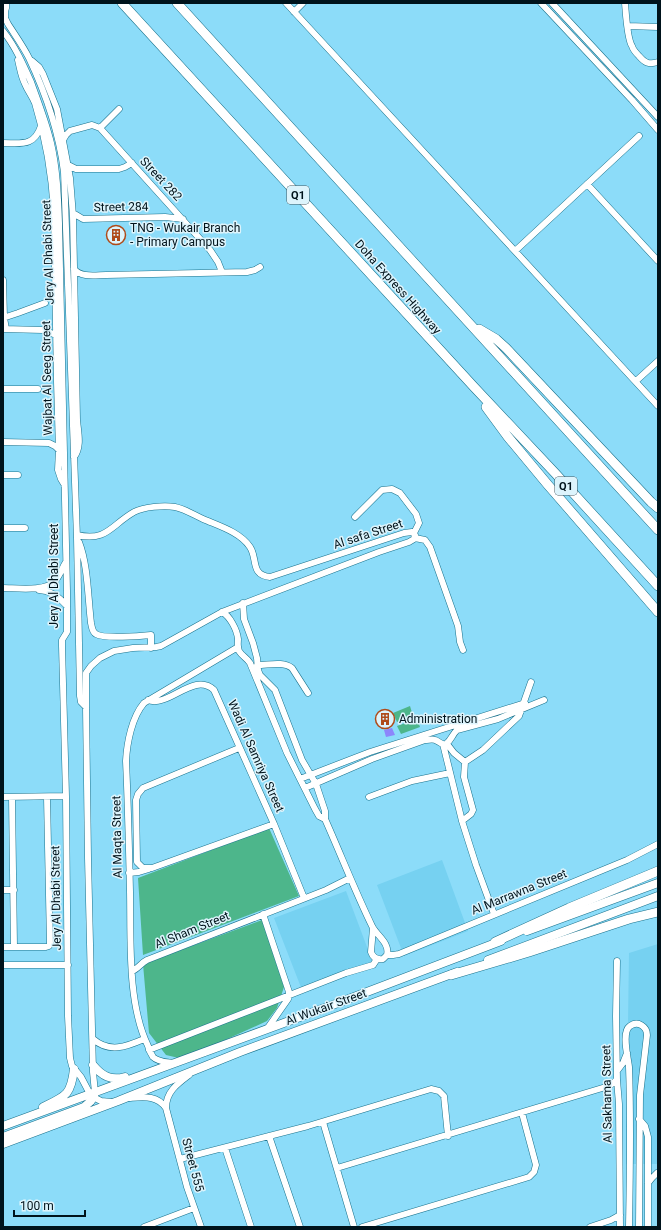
<svg xmlns="http://www.w3.org/2000/svg" width="661" height="1230" viewBox="0 0 661 1230" font-family="Roboto,sans-serif">
<rect width="100%" height="100%" fill="#8cdcf9"/>
<path fill="#76d1f1" d="M 442,860 L 468,931 L 404,956 L 377,885 Z
M 346,891 L 373,963 L 302,990 L 274,918 Z
M 658,944 L 658,1164 L 626,1164 L 629,953 Z"/>
<path fill="#4db68b" d="M 410,706 L 413,716 L 397,722 L 393,713 Z
M 417,719 L 420,727 L 401,734 L 397,726 Z
M 269,828 L 299,896 L 143,955 L 138,878 Z
M 262,920 L 284,987 L 277,1008 L 267,1021 L 183,1059 L 166,1055 L 149,1033 L 143,964 Z"/>
<path fill="#8c86fb" d="M 392,728 L 395,735 L 386,737 L 384,730 Z"/>
<g fill="none" stroke-linecap="round" stroke-linejoin="round">
<g stroke="#1a728c" stroke-width="7">
<path id="minor" d="M 286,3 L 658,406
M 541,3 L 632,100 L 658,130
M 552,3 L 658,117
M 625,3 C 626,14 627,38 632,46 C 633,50 636,53 639,56 C 645,63 649,65 658,62
M 5,11 L 5,18 L 8,24 C 15,35 23,46 29,58 C 46,94 59,133 64,172 L 77,538 L 80,696 L 81,702 L 86,707
M 294,12 L 303,3
M 4,14 L 6,8 L 6,3
M 628,26 L 658,27
M 3,31 C 15,46 23,64 31,82 C 38,102 46,122 51,143 C 57,169 58,196 59,223 L 67,591 L 67,632 L 62,640 L 62,646 L 66,796 L 68,1016 L 70,1058 L 72,1066 L 81,1077 L 90,1094 L 97,1099 L 101,1101 L 112,1102
M 18,60 C 20,68 21,76 25,84 C 28,91 32,96 35,103 C 46,139 52,175 54,212 L 57,382 L 59,450 L 58,470 L 61,479 L 64,484
M 32,61 L 39,67 L 43,74 L 57,109 L 70,178 L 73,216 L 77,420 C 78,432 82,447 74,457
M 100,128 L 119,109
M 63,140 L 66,135 L 70,131 L 92,125 L 100,128 L 210,250 L 218,262 L 222,272
M 3,143 C 21,143 34,147 41,126
M 68,165 L 76,169 L 119,169 L 125,167 L 132,163
M 587,184 L 658,261
M 73,213 L 83,219 L 165,217 L 183,219
M 515,251 L 639,136
M 74,269 C 81,278 96,275 106,275 L 247,272 L 255,270 L 260,267
M 3,280 L 4,318 L 6,329
M 3,318 L 18,313 L 45,303
M 3,329 L 43,330 L 56,335
M 636,381 L 658,361
M 3,389 L 38,389
M 3,442 L 49,443 L 55,446 L 59,450
M 3,475 L 18,475
M 355,517 L 382,490 L 392,489 L 400,493 L 416,514 L 419,523 L 414,533
M 3,528 L 25,528
M 77,535 C 107,542 111,525 134,512 C 143,507 164,505 175,507 C 185,509 194,515 203,519 C 219,526 240,532 250,547 C 258,559 250,575 270,577 L 404,533 L 412,532 L 415,535 L 414,539 L 409,542 L 379,552 L 222,612 L 161,646 L 156,647 L 133,648 L 114,651 L 100,658 L 91,666 L 86,673 L 86,707 L 88,858 L 93,1072 L 95,1093
M 415,538 L 425,540 L 430,547 L 458,626 L 460,642 L 463,650
M 79,542 C 88,565 88,598 91,623 C 92,627 92,632 96,634 C 103,639 141,636 151,635 L 151,648
M 3,588 C 16,588 46,592 55,581 C 60,576 62,568 66,562
M 39,590 C 50,590 60,598 67,606
M 243,603 L 244,619 L 253,643 L 257,658 L 258,670 L 260,675 L 275,690 L 302,760 L 316,784 L 325,811 L 325,819 C 341,855 355,891 372,926 C 377,936 390,943 387,955 L 383,959 C 377,960 373,958 371,952 L 373,928
M 222,612 C 230,616 237,630 238,639 C 238,643 237,647 239,651 C 242,656 247,658 250,663 L 287,753 L 315,809 L 319,816 L 325,819
M 257,665 C 269,665 283,661 292,668 L 308,693
M 148,700 C 169,708 194,671 214,690 L 274,824 L 304,898
M 443,744 L 462,821 L 476,865 L 494,914
M 447,744 L 454,753 L 465,762 L 464,777 L 473,810 L 471,814 L 462,821
M 239,748 L 143,788 L 138,794 L 136,800 L 137,862 L 143,868 L 152,868 L 274,824
M 465,762 L 483,750 L 519,716 L 531,682
M 300,779 L 370,752 L 525,703
M 305,788 L 372,759 L 425,740 C 429,740 432,739 435,740 C 439,741 443,747 447,743 C 451,740 452,735 457,730 L 498,719 L 544,700
M 3,797 L 66,796
M 12,797 L 14,947
M 369,797 L 412,781 L 450,773
M 129,873 L 139,872 L 149,869
M 3,890 L 14,890
M 263,914 L 289,992 L 288,999 L 267,1029
M 3,947 L 46,947 L 49,946 L 50,944 L 47,797
M 387,955 L 393,955 L 399,954 L 627,860 L 658,844
M 617,961 L 616,1016 L 617,1080 L 619,1104 L 620,1227
M 3,965 L 68,965
M 132,971 C 138,969 141,963 147,960 L 326,890 L 350,878
M 93,1039 C 109,1053 126,1047 144,1039
M 149,1050 L 346,973 L 373,965 L 377,959
M 173,1063 C 166,1062 158,1062 153,1057 C 151,1054 149,1050 148,1046 C 127,1003 131,939 130,891 C 129,847 128,804 126,761 C 127,742 132,717 144,703 L 238,647
M 617,1071 L 623,1063 L 627,1053
M 189,1075 C 177,1084 166,1092 166,1108 L 187,1187 L 201,1227
M 129,1098 C 144,1097 157,1095 166,1108
M 639,1119 L 645,1126 L 648,1137 L 648,1227
M 323,1122 L 354,1227
M 269,1136 L 300,1227
M 225,1148 L 251,1227
M 180,1159 L 308,1126 L 431,1089 L 439,1091 L 444,1096 L 448,1136
M 337,1168 L 609,1086 L 617,1080
M 648,1183 L 652,1178 L 657,1173
M 144,1227 L 194,1208
M 362,1227 L 529,1177 L 534,1172 L 536,1165 L 522,1113
M 590,1227 L 611,1220 L 620,1215
M 629,1227 C 630,1174 631,1120 629,1067 C 628,1057 621,1032 630,1026 C 638,1020 647,1027 647,1035 L 640,1095 L 639,1227"/>
</g>
<g stroke="#1a728c" stroke-width="9">
<path id="major" d="M 527,931 L 658,883
M 488,960 L 658,896
M 93,1065 C 102,1076 111,1081 125,1077
M 43,1107 C 66,1096 71,1095 74,1069
M 3,1126 L 330,1006 L 501,941
M 3,1137 L 84,1107 L 91,1101 L 95,1093
M 3,1144 L 118,1101 L 240,1052 L 457,972"/>
</g>
<g stroke="#1a728c" stroke-width="10">
<path id="highway" d="M 122,3 L 474,387 L 555,473 L 658,586
M 177,3 L 658,530
M 479,329 L 496,339 L 506,348 L 651,502 L 658,508
M 486,407 L 508,437 L 548,485 L 658,612
M 495,942 L 569,908 L 658,871
M 451,975 L 529,952 L 629,919 L 658,912"/>
</g>
<use href="#minor" stroke="#fff" stroke-width="6"/>
<use href="#major" stroke="#fff" stroke-width="8"/>
<use href="#highway" stroke="#fff" stroke-width="9"/>
</g>
<defs>
<g id="building-ring" transform="scale(1)"><circle r="9.5" fill="#ddf4fc" stroke="#af4b19" stroke-width="1.5"/><path d="M-4-6H4V6H1V3H-1V6H-4ZM-2.5-4.3h1.7v1.8h-1.7ZM.8-4.3h1.7v1.8H.8ZM-2.5-1h1.7V.8h-1.7ZM.8-1h1.7V.8H.8Z" fill="#af4b19"/></g>
</defs>
<g fill-rule="evenodd">
<use href="#building-ring" x="116" y="235"/>
<use href="#building-ring" x="385" y="719"/>
</g>
<g text-anchor="middle" dominant-baseline="central" stroke-width="3" stroke-linejoin="round" paint-order="stroke">
<g fill="#ddf4fc" stroke="#42565e" stroke-width="1">
<rect x="287" y="186" width="22" height="18" rx="3"/>
<rect x="555" y="477" width="22" height="18" rx="3"/>
</g>
<g font-size="11" font-weight="bold" fill="#00131b">
<text x="298" y="195">Q1</text>
<text x="566" y="486">Q1</text>
</g>
<g font-size="12" fill="#00131b" stroke="#ddf4fc">
<text transform="translate(161 179) rotate(47)">Street 282</text>
<text transform="translate(121 207) rotate(-1)">Street 284</text>
<text transform="translate(48 252) rotate(-92)">Jery Al Dhabi Street</text>
<text transform="translate(398 287) rotate(48)">Doha Express Highway</text>
<text transform="translate(47 378) rotate(-91)">Wajbat Al Seeg Street</text>
<text transform="translate(368 534) rotate(-18)">Al safa Street</text>
<text transform="translate(54 576) rotate(-90)">Jery Al Dhabi Street</text>
<text transform="translate(256 756) rotate(66)">Wadi Al Samriya Street</text>
<text transform="translate(117 837) rotate(-91)">Al Maqta Street</text>
<text transform="translate(519 892) rotate(-22)">Al Marrawna Street</text>
<text transform="translate(56 898) rotate(-91)">Jery Al Dhabi Street</text>
<text transform="translate(192 930) rotate(-22)">Al Sham Street</text>
<text transform="translate(326 1007) rotate(-20)">Al Wukair Street</text>
<text transform="translate(607 1094) rotate(-91)">Al Sakhama Street</text>
<text transform="translate(193 1165) rotate(75)">Street 555</text>
</g>
<g font-size="12" fill="#00131b" stroke="#ddf4fc" text-anchor="start">
<text x="130" y="228">TNG - Wukair Branch<tspan x="130" dy="14">- Primary Campus</tspan></text>
<text x="399" y="719">Administration</text>
</g>
</g>
<rect width="661" height="1230" fill="none" stroke="#00131b" stroke-width="8"/>
<path d="M14 1210v6h71v-6" fill="none" stroke="#00131b" stroke-width="2"/>
<text x="20" y="1210" font-size="12" fill="#00131b" stroke="#ddf4fc" stroke-width="3" paint-order="stroke">100 m</text>
</svg>
